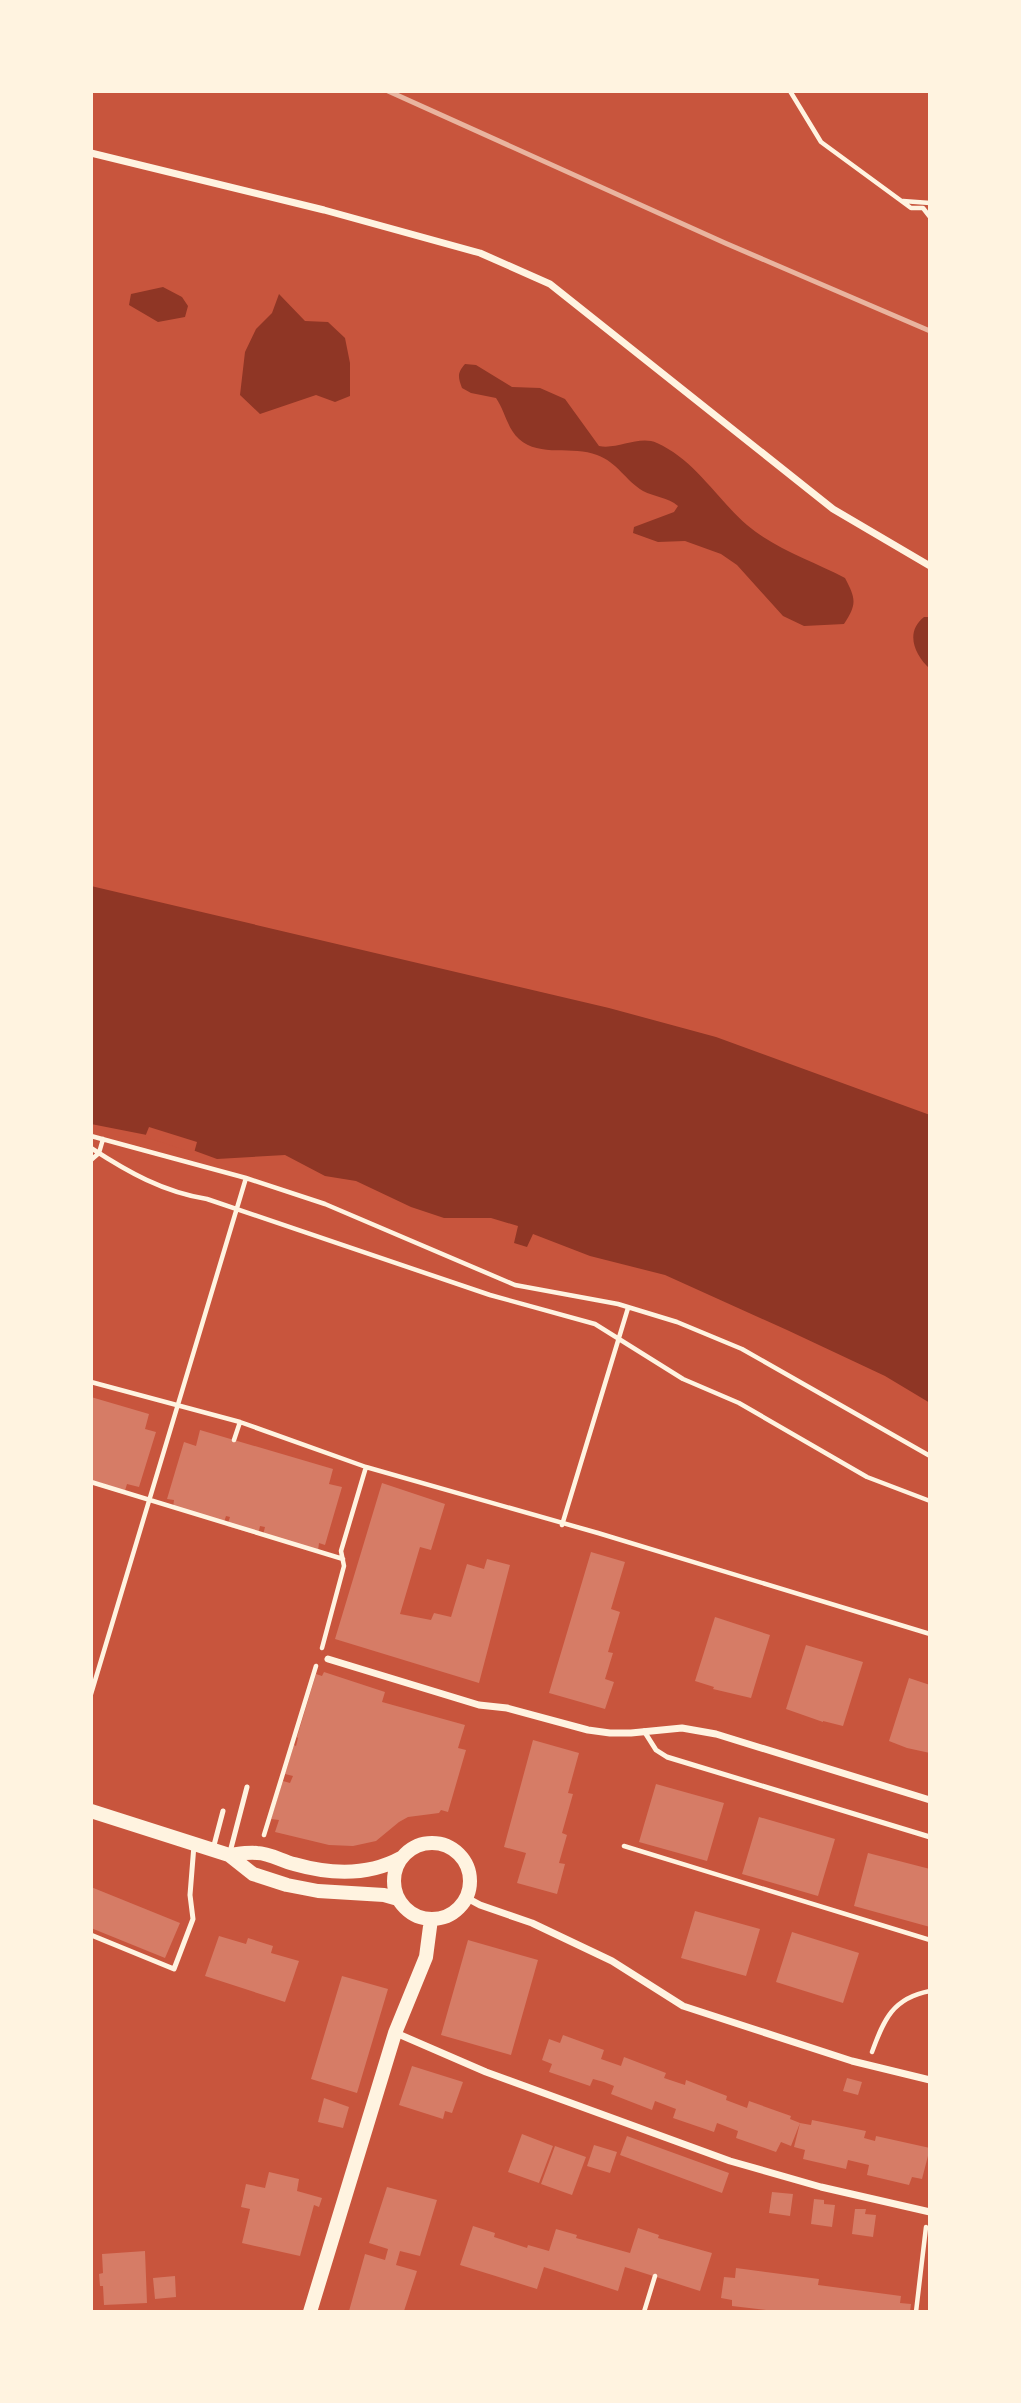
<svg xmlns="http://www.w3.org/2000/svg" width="1021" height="2403" viewBox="0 0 1021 2403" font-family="'IBM Plex Sans',sans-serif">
<rect width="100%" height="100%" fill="#c8553d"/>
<path fill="#8f3625" d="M 163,287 L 182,297 L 188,306 L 185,317 L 158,322 L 129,305 L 131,294 Z
M 279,294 L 305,321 L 328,322 L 345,338 L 350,363 L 350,396 L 335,402 L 316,395 L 260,414 L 240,395 L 245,352 L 256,329 L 272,313 Z
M 465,364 L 476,365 L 512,387 L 540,388 L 565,399 L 599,446 C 617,450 639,435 657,443 C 695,460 716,498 747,525 C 775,549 813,561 845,578 C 856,599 857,604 844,624 L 804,626 L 783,616 L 737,565 L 721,554 L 685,541 L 658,542 L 633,533 L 634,527 L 674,512 L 678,506 C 668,497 654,497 643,491 C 626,481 617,462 597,455 C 573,445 540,458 519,439 C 507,428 505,411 496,398 L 471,393 L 462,388 C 458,377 457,373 465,364 Z
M 924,617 L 930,617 L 930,669 C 914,654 905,632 924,617 Z
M 91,886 L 609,1008 L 716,1037 L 930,1115 L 930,1403 L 885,1376 L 787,1330 L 665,1275 L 590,1256 L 533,1234 L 527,1247 L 514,1243 L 518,1226 L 491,1218 L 444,1218 L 411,1207 L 356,1181 L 325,1176 L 285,1155 L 217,1159 L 157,1137 L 91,1124 Z"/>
<path fill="#c8553d" d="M 149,1127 L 197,1142 L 194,1153 L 145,1137 Z"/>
<path fill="#d67c66" d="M 91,1397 L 149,1414 L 145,1429 L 156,1432 L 139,1487 L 127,1484 L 124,1494 L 91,1484 Z
M 200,1430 L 333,1469 L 329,1484 L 342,1487 L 325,1545 L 319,1543 L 318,1551 L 263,1535 L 265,1527 L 260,1526 L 258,1535 L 227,1526 L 230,1517 L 226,1516 L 224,1522 L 173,1508 L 174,1500 L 167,1499 L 184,1442 L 196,1446 Z
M 382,1483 L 445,1504 L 431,1550 L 420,1547 L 400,1614 L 431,1620 L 434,1613 L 451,1617 L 467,1564 L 484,1569 L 487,1559 L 510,1565 L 479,1683 L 335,1639 Z
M 591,1552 L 625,1562 L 611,1609 L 620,1612 L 608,1652 L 613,1653 L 605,1679 L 614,1682 L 605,1709 L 549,1693 Z
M 715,1617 L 770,1635 L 751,1698 L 713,1689 L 714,1687 L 695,1681 Z
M 806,1645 L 863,1662 L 843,1726 L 823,1721 L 823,1722 L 786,1709 Z
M 324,1672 L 385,1692 L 382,1702 L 465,1725 L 458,1748 L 466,1750 L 448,1812 L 441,1810 L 439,1813 L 408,1817 L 399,1822 L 376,1841 L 353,1846 L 329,1845 L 275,1832 L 279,1820 L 271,1819 L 283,1781 L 290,1783 L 293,1776 L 285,1774 L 294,1745 L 296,1746 L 298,1738 L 297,1737 L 316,1674 L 322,1676 Z
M 909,1678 L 930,1685 L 930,1753 L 907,1748 L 889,1741 Z
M 533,1740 L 579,1753 L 568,1793 L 573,1794 L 562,1833 L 567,1835 L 559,1863 L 565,1864 L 557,1894 L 517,1883 L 526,1853 L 504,1847 Z
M 656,1784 L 724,1803 L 707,1861 L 639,1842 Z
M 759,1817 L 835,1839 L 818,1896 L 742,1874 Z
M 868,1853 L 930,1869 L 930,1927 L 854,1906 Z
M 91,1887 L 180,1923 L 165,1958 L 91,1928 Z
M 695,1911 L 760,1929 L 746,1976 L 681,1958 Z
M 792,1932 L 859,1953 L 843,2003 L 776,1982 Z
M 219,1936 L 246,1944 L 248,1938 L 273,1946 L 271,1953 L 299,1961 L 285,2002 L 205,1976 Z
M 468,1940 L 538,1960 L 511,2055 L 441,2035 Z
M 342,1976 L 388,1989 L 357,2093 L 311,2079 Z
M 563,2035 L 604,2050 L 601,2059 L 621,2066 L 624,2057 L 666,2073 L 664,2078 L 685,2085 L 686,2080 L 727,2096 L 726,2100 L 747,2108 L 749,2101 L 791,2116 L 790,2119 L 800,2123 L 791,2146 L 781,2142 L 776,2152 L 736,2138 L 738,2131 L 717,2123 L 714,2132 L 673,2118 L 676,2109 L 655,2101 L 652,2110 L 611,2094 L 614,2086 L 604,2082 L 593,2079 L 590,2086 L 549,2072 L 552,2064 L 542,2060 L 549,2039 L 560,2043 Z
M 412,2066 L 463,2082 L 452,2113 L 445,2111 L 443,2119 L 399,2105 Z
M 847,2078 L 862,2082 L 858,2095 L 843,2091 Z
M 324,2098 L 349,2107 L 343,2128 L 318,2122 Z
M 812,2120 L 866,2131 L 864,2138 L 875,2141 L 876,2136 L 930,2148 L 922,2179 L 912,2177 L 909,2185 L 867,2175 L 869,2165 L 848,2160 L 846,2169 L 803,2159 L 805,2150 L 794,2147 L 800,2123 L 811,2125 Z
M 522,2134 L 553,2146 L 539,2183 L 508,2172 Z
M 627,2136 L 729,2173 L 722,2193 L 620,2155 Z
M 594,2145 L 617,2152 L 610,2173 L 587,2166 Z
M 555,2146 L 586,2157 L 572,2195 L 541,2184 Z
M 269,2172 L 299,2179 L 297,2191 L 322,2198 L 319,2207 L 314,2205 L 300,2256 L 242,2243 L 250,2209 L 241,2207 L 246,2184 L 265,2188 Z
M 387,2187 L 437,2200 L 420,2256 L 400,2251 L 396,2265 L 417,2271 L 404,2311 L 349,2311 L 365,2254 L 385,2260 L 388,2249 L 369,2243 Z
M 772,2192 L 793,2194 L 790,2216 L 769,2213 Z
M 814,2199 L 824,2200 L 824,2204 L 835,2205 L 832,2227 L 811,2224 Z
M 855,2209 L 866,2209 L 865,2214 L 876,2215 L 873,2237 L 852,2234 Z
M 473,2226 L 495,2233 L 494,2237 L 527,2248 L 528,2245 L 549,2251 L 556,2229 L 577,2235 L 576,2238 L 630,2253 L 638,2228 L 659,2235 L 658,2238 L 712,2253 L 700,2291 L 625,2267 L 618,2291 L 544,2267 L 537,2289 L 460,2265 Z
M 145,2251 L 147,2303 L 104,2305 L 103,2286 L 100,2286 L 99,2274 L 103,2273 L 102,2254 Z
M 736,2268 L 819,2279 L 818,2285 L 901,2296 L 900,2303 L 911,2304 L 910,2312 L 782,2312 L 732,2306 L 732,2300 L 721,2298 L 724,2277 L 735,2278 Z
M 175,2276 L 176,2297 L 155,2299 L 153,2278 Z"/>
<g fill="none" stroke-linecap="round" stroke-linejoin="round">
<path stroke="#fff3e0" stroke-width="4.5" d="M 790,91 L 821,142 L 911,208 L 923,208 L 930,217
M 903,201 L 930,203
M 91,1136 L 246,1178 L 325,1204 L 515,1285 L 618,1304 L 677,1322 L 742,1349 L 930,1456
M 91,1148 C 128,1172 163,1192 207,1199 L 490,1295 L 595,1324 L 683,1379 L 739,1403 L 867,1477 L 930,1501
M 91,1160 L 99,1153 L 103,1139
M 91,1382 L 240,1422 L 366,1467 L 598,1533 L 930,1634
M 234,1440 L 240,1422
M 91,1482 L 343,1559
M 562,1525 L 628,1308
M 322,1648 L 344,1566 L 341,1551 L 366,1467
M 91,1694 L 246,1178
M 264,1835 L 316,1666
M 624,1846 L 930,1940
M 872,2052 C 884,2019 893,1998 930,1991
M 644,2312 L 655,2276
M 916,2312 L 926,2227"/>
<path stroke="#fff3e0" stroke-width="5" d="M 644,1731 L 656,1750 L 667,1757 L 930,1837
M 213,1849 L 223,1811
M 230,1852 L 247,1787
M 91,1935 L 174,1969 L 193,1919 L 190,1895 L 194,1845"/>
<path stroke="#fff3e0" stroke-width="7" d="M 91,153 L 324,210 L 480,253 L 550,284 L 833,509 L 930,566
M 328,1659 L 479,1705 L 507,1708 L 588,1730 L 610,1733 L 631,1733 L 682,1728 L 716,1734 L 930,1800
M 467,1898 L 480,1905 L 532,1923 L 612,1961 L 683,2006 L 852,2061 L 930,2080
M 396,2033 L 486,2072 L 730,2161 L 821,2187 L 930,2212"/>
<path stroke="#fff3e0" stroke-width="14" d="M 91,1811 L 229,1855 L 253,1874 L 287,1885 L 318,1891 L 384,1895 L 398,1899
M394 1881a38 38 0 1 1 76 0a38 38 0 1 1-76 0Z
M 229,1855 C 238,1854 248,1852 257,1853 C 269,1853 282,1861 294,1864 C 329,1874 368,1876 401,1858
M 310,2312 L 395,2033 L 426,1957 L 431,1919"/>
<path stroke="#e9b49f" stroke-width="5" d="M 388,91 L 725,243 L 930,331"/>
</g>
<rect width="1021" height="2403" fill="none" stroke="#fff3e0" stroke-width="186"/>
</svg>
